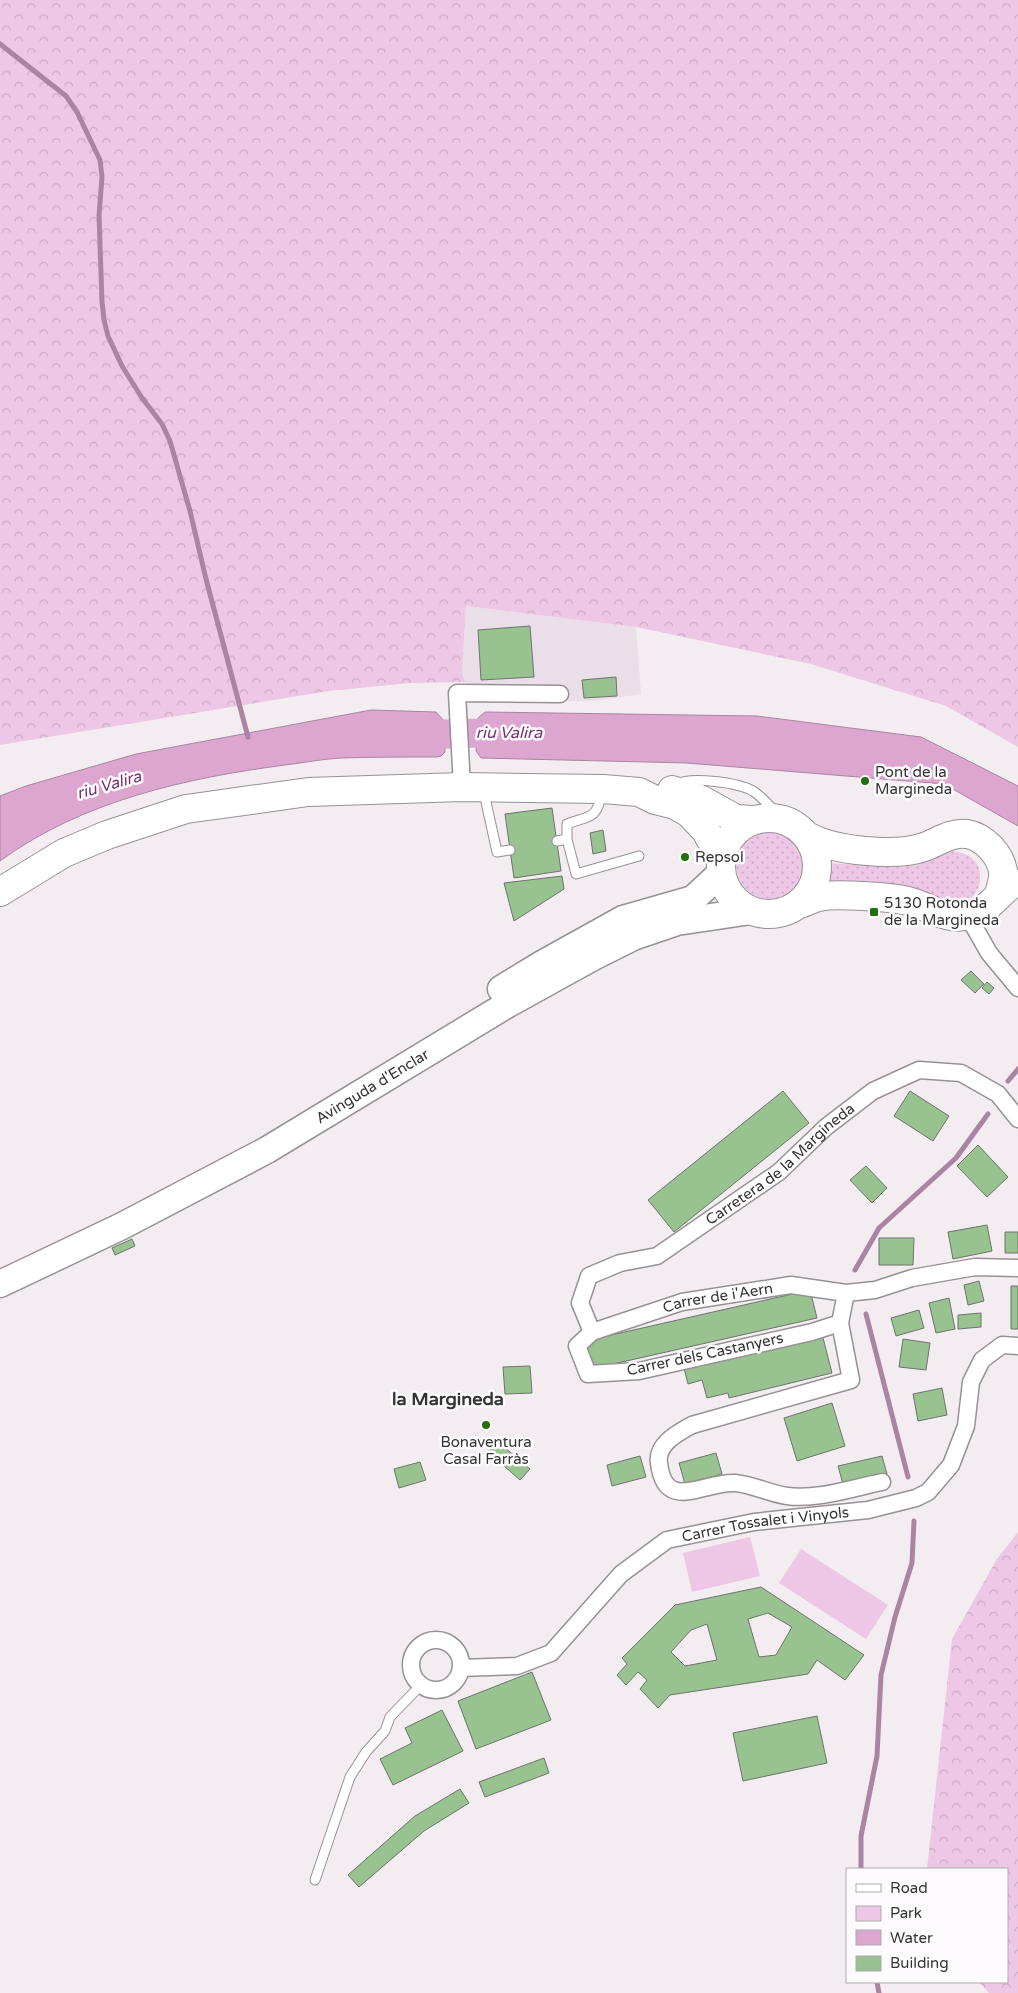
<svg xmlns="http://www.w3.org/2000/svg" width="1018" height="1993" viewBox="0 0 1018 1993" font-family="'Varela Round',sans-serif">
<defs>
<pattern id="grass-dots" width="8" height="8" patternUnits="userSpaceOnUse" patternTransform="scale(1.25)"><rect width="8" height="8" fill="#edc7e5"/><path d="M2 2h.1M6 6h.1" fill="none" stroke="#ccabc5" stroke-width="1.8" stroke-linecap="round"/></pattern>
<pattern id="forest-crowns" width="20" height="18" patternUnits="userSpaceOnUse" patternTransform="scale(1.25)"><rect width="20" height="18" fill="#edc7e5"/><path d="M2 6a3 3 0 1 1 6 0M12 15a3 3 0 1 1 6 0" fill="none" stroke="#ccabc5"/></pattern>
</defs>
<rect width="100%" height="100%" fill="#f3edf1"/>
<path fill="#eadee8" d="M 466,606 L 636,627 L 641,694 L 594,701 L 478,701 L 471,693 L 462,674 Z"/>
<path fill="url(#grass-dots)" d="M736 865a34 34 0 1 1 68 0a34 34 0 1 1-68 0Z
M 950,851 C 960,852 971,854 977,864 C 984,876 979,898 964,902 C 942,909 919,890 899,886 C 876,880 849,881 826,882 L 826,863 L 899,867 L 917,865 Z"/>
<path fill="url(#forest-crowns)" d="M 0,0 L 1018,0 L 1018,747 L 946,706 L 811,664 L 636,627 L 466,606 L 462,674 L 466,682 L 410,683 L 329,691 L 0,745 Z
M 1018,1532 L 1018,1993 L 989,1993 L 979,1982 L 1007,1982 L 1007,1869 L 927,1869 L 952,1639 L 997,1559 Z"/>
<path fill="#edc7e5" d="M 750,1537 L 760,1576 L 692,1592 L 683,1553 Z
M 801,1549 L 888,1605 L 866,1639 L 779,1583 Z"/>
<path fill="#dca6d1" stroke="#aa84a2" d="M 371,710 L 436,712 L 445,722 L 445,752 L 441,756 L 436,757 C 405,757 373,757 341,758 C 322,759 303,763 285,765 C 186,778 82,801 0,861 L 0,796 L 26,786 L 136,754 Z
M 485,712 L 757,716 L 921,737 L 1018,786 L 1018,826 L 944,784 L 687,763 L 481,758 L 476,751 L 478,718 Z"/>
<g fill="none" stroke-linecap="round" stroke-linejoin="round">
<path stroke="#aa84a2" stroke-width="5" d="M 0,44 L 66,96 L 77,112 L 100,160 L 102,177 L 99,215 L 102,302 L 104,320 L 108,336 L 122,366 L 142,398 L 162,424 L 170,441 L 190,511 L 206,579 L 248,737
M 1008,1081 L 1018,1069
M 855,1270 L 879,1228 L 956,1158 L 988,1114
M 866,1314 L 908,1477
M 861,1869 L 861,1836 L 877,1756 L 881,1675 L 895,1617 L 912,1563 L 914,1521
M 877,1982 L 879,1993"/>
<path stroke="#dca6d1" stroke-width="29" d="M 407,735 L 517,732"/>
</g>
<path fill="#98c28f" stroke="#6e736e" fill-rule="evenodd" d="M 530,626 L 534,677 L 481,680 L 478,630 Z
M 616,677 L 617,696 L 584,698 L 582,680 Z
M 552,808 L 561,871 L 514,878 L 505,814 Z
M 603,830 L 606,851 L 593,854 L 590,833 Z
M 562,876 L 564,889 L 514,921 L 504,883 Z
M 971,971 L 984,984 L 975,993 L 961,980 Z
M 987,982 L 994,988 L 989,994 L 982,988 Z
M 783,1091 L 809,1123 L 674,1232 L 648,1200 Z
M 910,1091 L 949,1116 L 933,1141 L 894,1116 Z
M 978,1145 L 1008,1177 L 987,1197 L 957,1166 Z
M 866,1166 L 887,1188 L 872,1203 L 850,1180 Z
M 987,1225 L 992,1251 L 953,1259 L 948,1232 Z
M 1005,1232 L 1018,1232 L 1018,1253 L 1005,1253 Z
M 879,1238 L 914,1238 L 913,1265 L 879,1265 Z
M 132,1239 L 135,1246 L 115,1255 L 112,1248 Z
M 979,1281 L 984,1301 L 968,1305 L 964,1285 Z
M 1011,1286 L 1018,1286 L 1018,1329 L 1011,1329 Z
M 810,1290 L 817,1318 L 591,1369 L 585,1341 Z
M 949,1298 L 955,1329 L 936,1333 L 929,1303 Z
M 919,1310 L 924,1328 L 896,1336 L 891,1318 Z
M 981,1313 L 981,1327 L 958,1329 L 958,1315 Z
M 822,1334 L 832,1373 L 729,1398 L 728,1393 L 707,1398 L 702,1380 L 688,1384 L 684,1368 Z
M 903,1339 L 930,1343 L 926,1370 L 899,1367 Z
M 530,1366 L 532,1393 L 505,1394 L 503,1367 Z
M 942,1388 L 947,1415 L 918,1421 L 913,1394 Z
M 832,1403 L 845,1446 L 797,1461 L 784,1418 Z
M 497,1441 L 530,1469 L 520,1480 L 488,1452 Z
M 716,1453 L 722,1474 L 685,1484 L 679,1463 Z
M 640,1456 L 646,1477 L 612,1486 L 607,1465 Z
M 882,1456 L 887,1474 L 843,1484 L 838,1466 Z
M 420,1462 L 426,1480 L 399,1488 L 394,1469 Z
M 761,1587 L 864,1655 L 845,1680 L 817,1660 L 808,1674 L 670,1695 L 658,1708 L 640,1689 L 647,1680 L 638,1672 L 626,1685 L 617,1675 L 627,1664 L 622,1658 L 675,1605 ZM 768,1613 L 792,1627 L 776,1655 L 759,1657 L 748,1619 ZM 707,1624 L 717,1660 L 685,1666 L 671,1652 L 691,1630 Z
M 532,1672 L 551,1720 L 476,1749 L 458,1701 Z
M 442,1710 L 463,1751 L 393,1785 L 380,1759 L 412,1743 L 405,1728 Z
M 817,1716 L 827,1763 L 743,1781 L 733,1733 Z
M 544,1758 L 549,1773 L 485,1797 L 479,1782 Z
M 460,1789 L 469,1803 L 424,1831 L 359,1887 L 348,1875 L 415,1816 Z"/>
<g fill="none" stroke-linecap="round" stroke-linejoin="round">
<g stroke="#979195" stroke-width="11">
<path id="lane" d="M 677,784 C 692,776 739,783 753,791 C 764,798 772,809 781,818
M 486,791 L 486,802 L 497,852 L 510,850
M 567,839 L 576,874 L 639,856
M 557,841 L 567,839 L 567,824 C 591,815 596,820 602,793
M 315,1880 L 350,1777 L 366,1752 L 385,1731 L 390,1717 L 421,1685"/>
</g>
<g stroke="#979195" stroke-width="19">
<g id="street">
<path d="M 462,787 L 457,693 L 560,694"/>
<path d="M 968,916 L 989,953 L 1018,988"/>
<path id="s1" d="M 846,1293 L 840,1323 L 812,1332 L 639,1371 L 588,1374 L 577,1346 L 592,1332 L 682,1302 L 791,1285 L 846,1293 L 875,1290 L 912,1278 L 975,1267 L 1018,1268"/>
<path d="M 840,1323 L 851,1380 L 692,1425 C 678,1433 656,1444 659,1463 C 665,1514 704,1481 735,1483 C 751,1484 771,1494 787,1496 C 818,1500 852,1488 882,1482"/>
<path id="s2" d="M 592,1332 L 580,1303 L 589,1276 L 620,1263 L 657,1256 L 779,1172 L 826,1127 L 873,1091 L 919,1070 L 961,1073 L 998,1094 L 1018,1119"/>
<circle cx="436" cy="1665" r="25"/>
<path id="s3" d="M 461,1668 L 517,1666 L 551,1653 L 621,1574 L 667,1540 L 754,1522 L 868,1510 L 916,1498 L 928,1492 L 951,1465 L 966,1426 L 971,1382 L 982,1360 L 1002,1345 L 1018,1346"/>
</g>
</g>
<g stroke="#979195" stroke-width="29">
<g id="primary">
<path d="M 501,989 L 542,964 L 623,919 L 693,899 L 721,873"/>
<path id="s4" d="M 0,1284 L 122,1226 L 267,1150 L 508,1004 L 593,957 L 633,937 L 677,922 L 751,911"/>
</g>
</g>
<g stroke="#979195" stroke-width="30">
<path id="highway" d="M 672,790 L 700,799 L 736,819 L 753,820
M721 866a48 48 0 1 1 96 0a48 48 0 1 1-96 0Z
M 807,836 C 833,851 896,857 924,847 C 938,842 951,832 967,834 C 984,837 1000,854 1003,871 C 1004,879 1001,886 999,894
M 0,892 L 64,853 L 107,835 L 186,809 L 308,792 L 462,787 L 603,789 L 639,792 L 655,800 L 675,805 L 689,813 L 706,831 L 721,859
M 797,905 C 804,903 811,899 819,897 C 833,893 892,897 908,901 C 928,906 948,922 970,915 C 989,910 998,894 1013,883"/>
</g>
<use href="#lane" stroke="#fff" stroke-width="9"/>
<use href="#street" stroke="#fff" stroke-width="16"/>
<use href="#primary" stroke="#fff" stroke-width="26"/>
<use href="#highway" stroke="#fff" stroke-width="28"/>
</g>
<g fill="#246e0e" stroke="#fefbfe" stroke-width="2">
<circle cx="865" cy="781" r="5"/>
<circle cx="685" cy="857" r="5"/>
<rect x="869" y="907" width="10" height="10" rx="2.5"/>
<circle cx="486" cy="1425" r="5"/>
</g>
<g text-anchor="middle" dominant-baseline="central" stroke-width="5" stroke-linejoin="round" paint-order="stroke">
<g font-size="15" fill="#353334" stroke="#fefbfe" text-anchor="start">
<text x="875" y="772">Pont de la<tspan x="875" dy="17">Margineda</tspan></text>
<text x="695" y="857">Repsol</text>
<text x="884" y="903">5130 Rotonda<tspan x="884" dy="17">de la Margineda</tspan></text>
<text x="486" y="1442" text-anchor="middle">Bonaventura<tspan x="486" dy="17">Casal Farràs</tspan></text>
</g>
<g font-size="15" fill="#353334" stroke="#fefbfe">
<text stroke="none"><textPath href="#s4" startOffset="422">Avinguda d'Enclar</textPath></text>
<text stroke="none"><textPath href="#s2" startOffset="285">Carretera de la Margineda</textPath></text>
<text stroke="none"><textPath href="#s1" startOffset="470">Carrer de i'Aern</textPath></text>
<text transform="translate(705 1354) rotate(-12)">Carrer dels Castanyers</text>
<text stroke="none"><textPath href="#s3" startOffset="355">Carrer Tossalet i Vinyols</textPath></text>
</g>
<g font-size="16" font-style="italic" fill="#733369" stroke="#fefbfe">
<text x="509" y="733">riu Valira</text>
<text transform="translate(109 785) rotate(-16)">riu Valira</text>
</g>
<g font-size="18" font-weight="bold" fill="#353334" stroke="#fefbfe">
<text x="448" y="1399">la Margineda</text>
</g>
</g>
<rect x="846" y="1868" width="162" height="115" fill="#fefbfe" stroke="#aeabad"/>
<rect x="856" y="1884" width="25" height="8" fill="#ffffff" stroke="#aeabad"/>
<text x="890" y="1893" font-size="15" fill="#353334">Road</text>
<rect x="856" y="1906" width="25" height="15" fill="#edc7e5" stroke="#aeabad"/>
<text x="890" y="1918" font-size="15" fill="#353334">Park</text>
<rect x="856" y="1930" width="25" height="15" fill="#dca6d1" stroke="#aeabad"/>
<text x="890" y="1943" font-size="15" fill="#353334">Water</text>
<rect x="856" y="1956" width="25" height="15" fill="#98c28f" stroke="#aeabad"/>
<text x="890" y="1968" font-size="15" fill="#353334">Building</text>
</svg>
